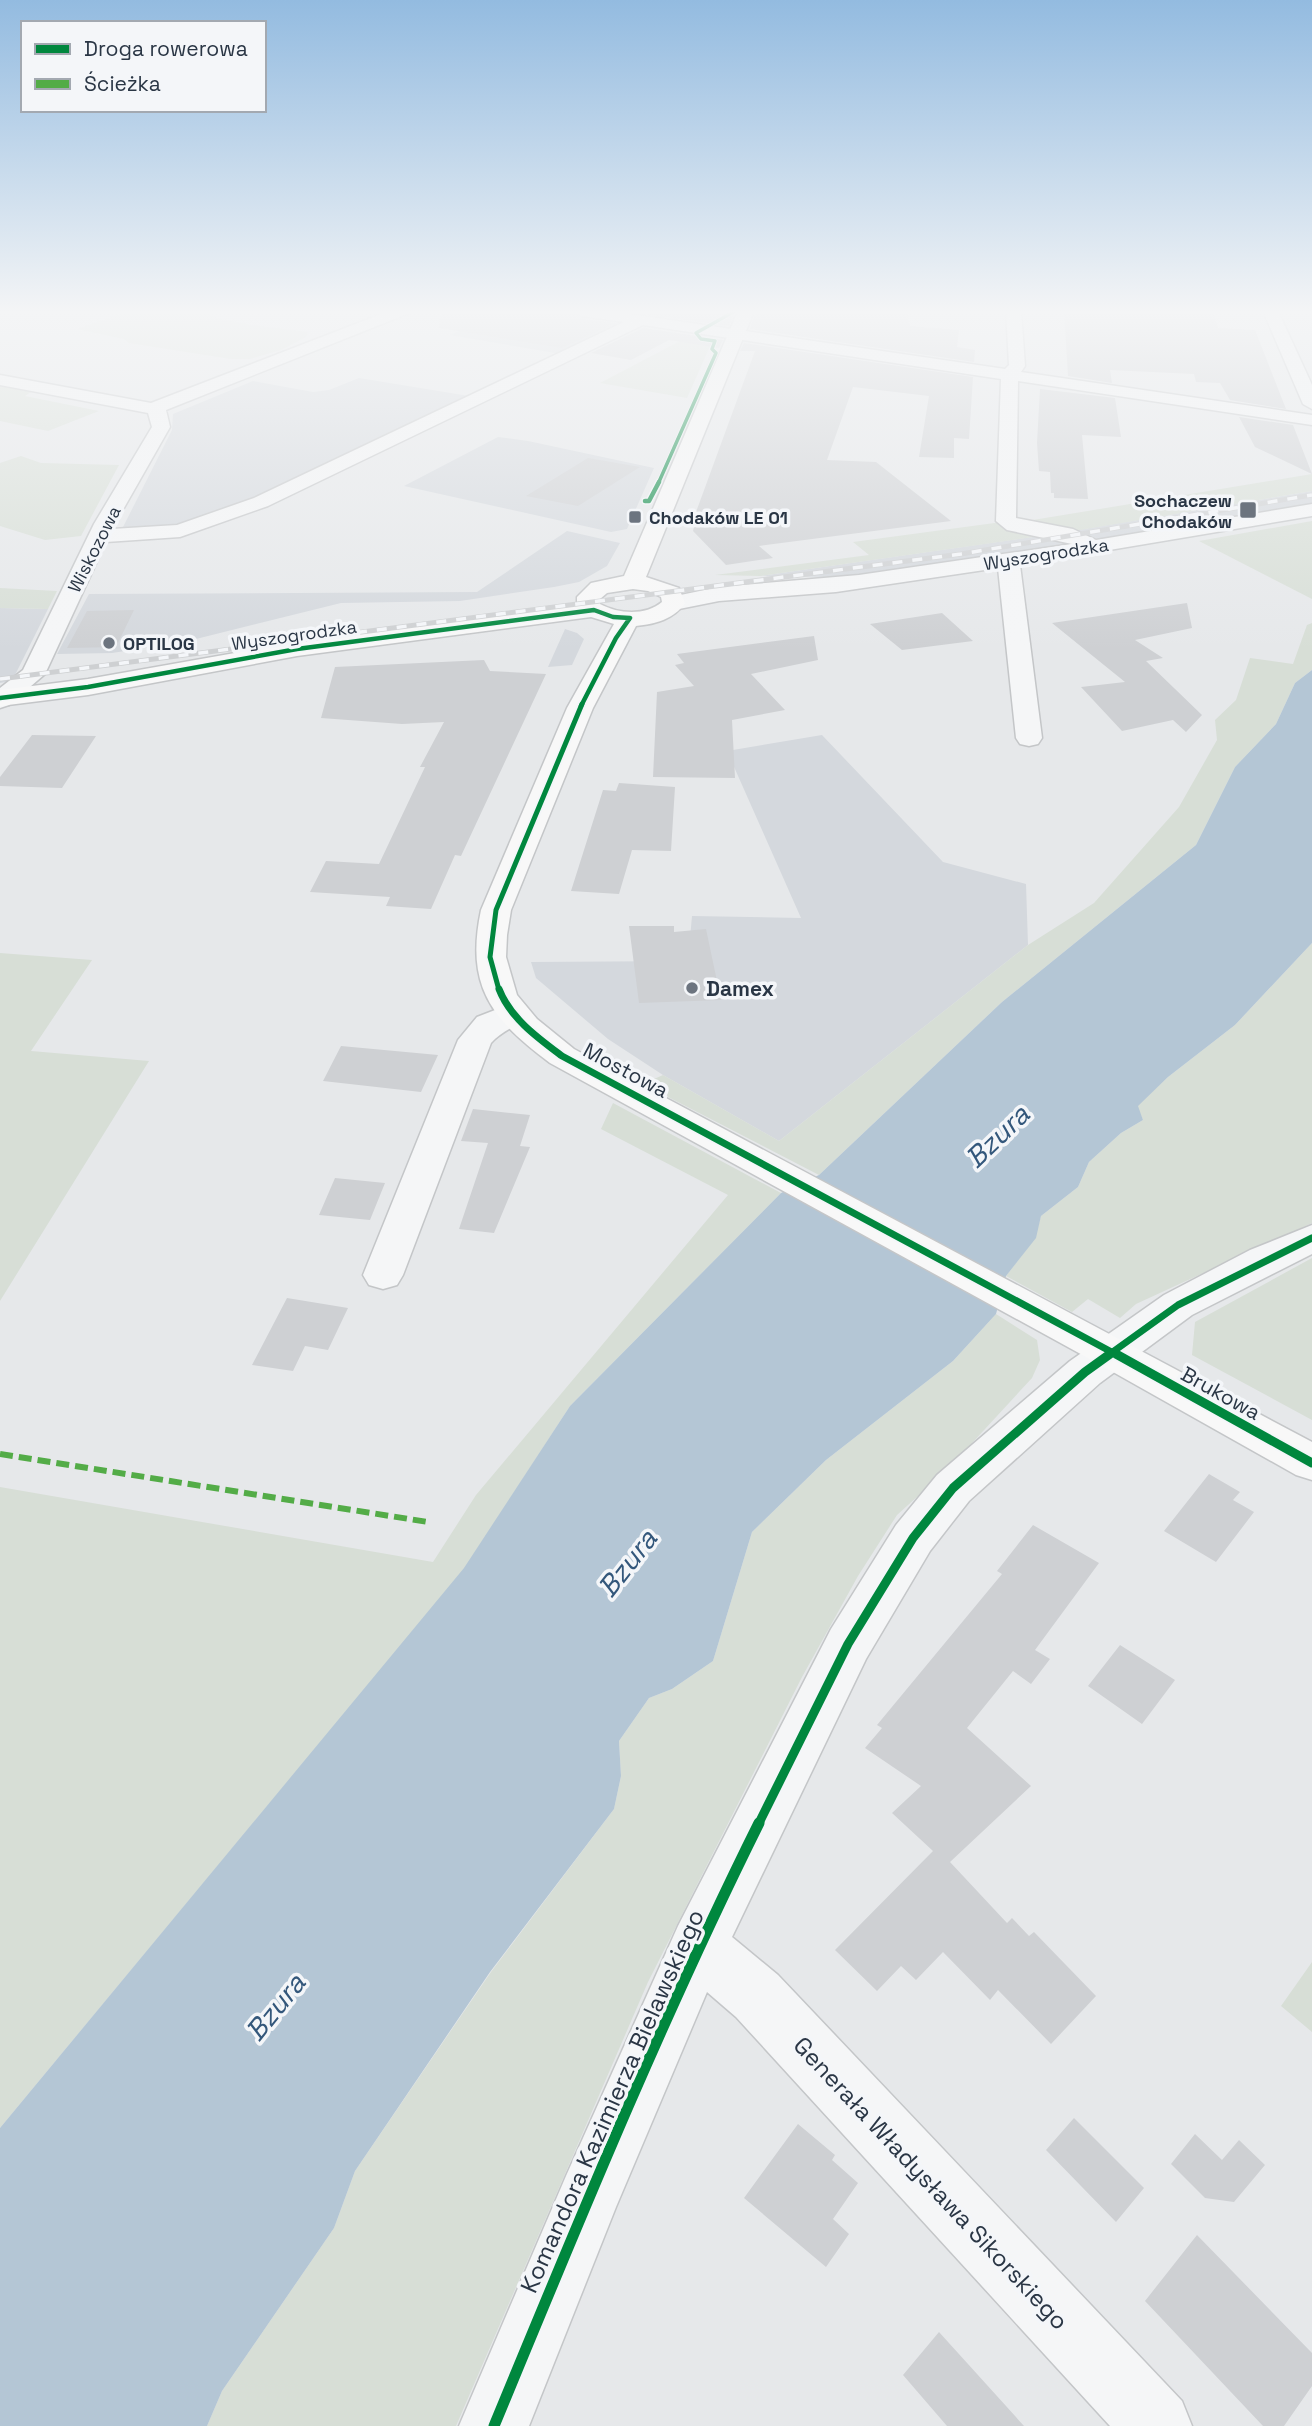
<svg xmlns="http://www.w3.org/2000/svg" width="1312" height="2426" viewBox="0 0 1312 2426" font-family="'Space Grotesk',sans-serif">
<rect width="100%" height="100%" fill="#e6e8ea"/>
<path fill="#d4d8dd" d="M 507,311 L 529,311 L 624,325 L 561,354 L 450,335 Z
M 359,378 L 469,396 L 265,497 L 174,529 L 122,529 L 172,430 L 173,414 L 253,381 L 313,392 L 329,390 Z
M 498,437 L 528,441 L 654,468 L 627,529 L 611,532 L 404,486 Z
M 1312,491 L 1312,506 L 984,558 L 836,577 L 761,576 L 1053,534 Z
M 567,531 L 620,543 L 607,566 L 579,582 L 554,587 L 460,601 L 341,603 L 184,642 L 112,653 L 57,654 L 89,594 L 477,592 Z
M 0,608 L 48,609 L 12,681 L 0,683 Z
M 565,629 L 577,633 L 584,639 L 572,665 L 548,667 Z
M 822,735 L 943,862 L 1026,884 L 1028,945 L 779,1141 L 663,1075 L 608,1039 L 536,978 L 531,962 L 688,961 L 692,916 L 801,918 L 727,751 Z"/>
<path fill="#d7ded6" d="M 129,311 L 206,311 L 217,318 L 251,325 L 308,332 L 306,337 L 281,350 L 250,359 L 231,359 L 129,343 L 124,339 L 77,329 Z
M 682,340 L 711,344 L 687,398 L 600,383 Z
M 0,386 L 31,392 L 25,396 L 99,411 L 48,431 L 0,421 Z
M 21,456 L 41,463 L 119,465 L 81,536 L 45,540 L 0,526 L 0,463 Z
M 1312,474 L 1312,491 L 1074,531 L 1015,523 Z
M 1312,521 L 1312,599 L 1199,541 Z
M 1002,522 L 1061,533 L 761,576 L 715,575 L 869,555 L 853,542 Z
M 0,588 L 57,591 L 48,609 L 0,608 Z
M 1312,623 L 1312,670 L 1295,683 L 1276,724 L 1235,767 L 1196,845 L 1002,1002 L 819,1175 L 643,1084 L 663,1075 L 779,1141 L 1028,945 L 1094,903 L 1179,807 L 1217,740 L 1215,720 L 1236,700 L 1250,658 L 1293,664 L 1307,625 Z
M 1312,943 L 1312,1223 L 1136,1304 L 1120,1318 L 1088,1299 L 1072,1312 L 1006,1276 L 1035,1238 L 1041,1216 L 1078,1187 L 1089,1162 L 1121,1133 L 1143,1120 L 1137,1106 L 1168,1077 L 1235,1025 Z
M 0,953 L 92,960 L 31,1051 L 149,1061 L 0,1301 Z
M 613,1103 L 781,1193 L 570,1406 L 465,1568 L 0,2128 L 0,1487 L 433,1562 L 476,1495 L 728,1195 L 601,1129 Z
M 1312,1258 L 1312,1420 L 1192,1355 L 1195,1322 Z
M 996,1314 L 1037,1340 L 1040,1360 L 1032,1378 L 949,1468 L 897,1515 L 858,1576 L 802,1677 L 648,1982 L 456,2426 L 207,2426 L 222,2391 L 334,2228 L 355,2171 L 491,1972 L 614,1809 L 621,1776 L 619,1741 L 649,1698 L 672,1689 L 713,1661 L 752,1532 L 826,1460 L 953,1361 Z
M 1312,1962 L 1312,2032 L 1281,2006 Z"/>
<path fill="#b4c6d5" d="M 1312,670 L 1312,943 L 1235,1025 L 1168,1077 L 1138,1106 L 1143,1120 L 1121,1133 L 1089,1162 L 1078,1187 L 1041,1216 L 1036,1238 L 1006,1276 L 996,1314 L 953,1361 L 826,1460 L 752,1532 L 713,1661 L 672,1689 L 649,1698 L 619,1741 L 621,1776 L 614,1809 L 490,1972 L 355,2171 L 334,2228 L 222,2391 L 207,2426 L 0,2426 L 0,2128 L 464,1568 L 570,1406 L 781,1193 L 819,1175 L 1002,1002 L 1196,845 L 1235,767 L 1276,724 L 1295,683 Z"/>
<path fill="#ced0d3" d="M 441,311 L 572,311 L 581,319 L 615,323 L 562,348 L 439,328 Z
M 624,311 L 735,311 L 729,326 Z
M 756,311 L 907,312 L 910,326 L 959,330 L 957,347 L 975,350 L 974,362 L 750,329 Z
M 1064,311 L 1214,314 L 1218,328 L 1255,330 L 1286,409 L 1230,400 L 1220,383 L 1196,382 L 1194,374 L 1110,370 L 1112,383 L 1068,376 Z
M 643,328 L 723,340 L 719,348 L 669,340 L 631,360 L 591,353 Z
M 744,343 L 973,377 L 969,439 L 954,438 L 954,458 L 919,457 L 929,396 L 853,387 L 827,460 L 876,462 L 951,521 L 759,546 L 773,558 L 726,565 L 693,531 L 695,523 L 692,523 L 755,351 L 740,351 Z
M 1040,389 L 1115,398 L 1121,437 L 1082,435 L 1088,499 L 1054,498 L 1054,493 L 1051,493 L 1050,472 L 1039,471 L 1037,443 Z
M 1239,417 L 1293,425 L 1312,474 L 1255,447 Z
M 588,458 L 640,467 L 578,506 L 526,496 Z
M 1187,603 L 1192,628 L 1135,640 L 1163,658 L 1146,661 L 1202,715 L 1186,732 L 1173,720 L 1122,731 L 1081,687 L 1125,682 L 1052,623 Z
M 134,610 L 116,647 L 67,648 L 87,611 Z
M 942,613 L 973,641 L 902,650 L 870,624 Z
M 814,636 L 818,660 L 751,674 L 785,710 L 732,720 L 735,778 L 653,777 L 657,692 L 694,686 L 675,665 L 684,663 L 677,654 Z
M 484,660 L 490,671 L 546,674 L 461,856 L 455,855 L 431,909 L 386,906 L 390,897 L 310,892 L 326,861 L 379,864 L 425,767 L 420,767 L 444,722 L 402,724 L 321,718 L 335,667 Z
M 32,735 L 96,736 L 62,788 L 0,786 L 0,777 Z
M 619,783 L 675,787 L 671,851 L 632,850 L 619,894 L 571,891 L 603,790 L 616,791 Z
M 629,926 L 674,926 L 674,932 L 706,929 L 721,1000 L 639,1003 Z
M 341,1046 L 438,1055 L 421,1092 L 323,1081 Z
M 473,1109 L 530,1115 L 520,1146 L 530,1147 L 494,1233 L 459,1229 L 488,1143 L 461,1141 Z
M 335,1178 L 385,1183 L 370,1220 L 319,1215 Z
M 287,1298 L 348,1308 L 328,1350 L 305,1346 L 293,1371 L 252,1365 Z
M 1209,1474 L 1240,1492 L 1233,1500 L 1254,1512 L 1216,1562 L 1164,1531 Z
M 1033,1525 L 1099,1563 L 1035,1650 L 1050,1659 L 1031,1684 L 1013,1671 L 967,1728 L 1031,1786 L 950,1862 L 1007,1923 L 1012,1918 L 1029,1936 L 1034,1932 L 1096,1996 L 1051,2044 L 998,1990 L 990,2000 L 943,1952 L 916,1980 L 901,1966 L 877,1991 L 835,1950 L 933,1851 L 892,1813 L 921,1786 L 865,1748 L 882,1728 L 877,1725 L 1002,1574 L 997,1571 Z
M 1120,1645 L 1175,1680 L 1142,1724 L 1088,1686 Z
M 1074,2118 L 1144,2188 L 1116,2222 L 1046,2150 Z
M 798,2124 L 835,2155 L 832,2160 L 858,2183 L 833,2219 L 849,2234 L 826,2267 L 744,2198 Z
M 1195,2134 L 1222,2160 L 1239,2140 L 1265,2165 L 1234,2202 L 1205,2198 L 1171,2164 Z
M 1197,2235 L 1312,2353 L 1312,2386 L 1284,2426 L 1263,2426 L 1145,2301 Z
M 939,2332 L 1024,2426 L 947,2426 L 903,2375 Z"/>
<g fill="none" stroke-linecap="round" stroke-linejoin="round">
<g stroke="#c4c6c8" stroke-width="3">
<path id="street" d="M 389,311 L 410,311 L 407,314 L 166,410 L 170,427 L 112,529 L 177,525 L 254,498 L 624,322 L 581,316 L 574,311 L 609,311 L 1005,369 L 1009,365 L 1006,311 L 1021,311 L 1025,366 L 1021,372 L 1312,415 L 1312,425 L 1018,381 L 1016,518 L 1073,529 L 1096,540 L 1312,504 L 1312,516 L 1020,565 L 1042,738 L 1038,744 L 1029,746 L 1020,744 L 1016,738 L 998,568 L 836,592 L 719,601 L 674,610 L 666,608 L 663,603 L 666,598 L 719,587 L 859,575 L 1072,544 L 1007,530 L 996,521 L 1001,379 L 643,325 L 268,506 L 180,537 L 106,542 L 45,674 L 9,705 L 0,708 L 0,688 L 23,670 L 94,524 L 152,427 L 148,413 L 0,385 L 0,375 L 151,403 Z
M 1263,311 L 1278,311 L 1312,385 L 1312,409 L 1303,404 Z
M 513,1003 L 525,1006 L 530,1013 C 520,1026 502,1030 491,1043 L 403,1275 L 397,1285 L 383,1289 L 369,1285 L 363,1275 L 458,1040 L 477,1017 Z
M 1312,1225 L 1312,1254 L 1192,1315 L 1100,1383 L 969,1501 L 930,1551 L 866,1659 L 732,1937 L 778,1975 L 1182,2401 L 1192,2426 L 1110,2426 L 736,2017 L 707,1992 L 616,2207 L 529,2426 L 459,2426 L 566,2176 L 678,1926 L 831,1629 L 896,1525 L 937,1475 L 1070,1361 L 1164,1295 L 1250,1250 Z"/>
</g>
<g stroke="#c4c6c8" stroke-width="3">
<path id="secondary" d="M 738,311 L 754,311 L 646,577 L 679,588 L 685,603 C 674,619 656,624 636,626 L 593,708 L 511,910 L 507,935 L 506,957 L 517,995 L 537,1019 L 574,1049 L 1312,1442 L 1312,1480 L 1296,1475 L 1097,1363 L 550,1063 C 491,1019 465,986 481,910 L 567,708 L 614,624 L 591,617 L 297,656 L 88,695 L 0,706 L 0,690 L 88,679 L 297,642 L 577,605 L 577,597 L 591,583 L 624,576 ZM 633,589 L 648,591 L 661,597 L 662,602 C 645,616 619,614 600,604 L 600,599 L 607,593 Z"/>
</g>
<use href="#street" fill="#f5f6f7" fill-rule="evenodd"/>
<use href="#secondary" fill="#f8f8f8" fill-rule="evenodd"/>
<g stroke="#ced0d2" stroke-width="5">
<path id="rail" d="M 0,679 L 961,554 L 1312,495"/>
</g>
<use href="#rail" stroke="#f4f6f9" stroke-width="3.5" stroke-dasharray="10" stroke-linecap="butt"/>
<path stroke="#53ac47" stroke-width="6" stroke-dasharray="13 6" stroke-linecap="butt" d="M 0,1454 L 428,1522"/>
<g stroke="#f4f6f9" stroke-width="5">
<path id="cycleway-far5" d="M 658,484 L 716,353 L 712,349 L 715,341 L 701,339 L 696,333 L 735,311"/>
</g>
<g stroke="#f4f6f9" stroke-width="7">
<path id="cycleway-far4" d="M 645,501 L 649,501 L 659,482
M 0,698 L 88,687 L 297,649 L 594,610 L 613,617 L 630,618
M 581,706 L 616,638 L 630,618"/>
</g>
<g stroke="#f4f6f9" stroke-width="9">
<path id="cycleway-far3" d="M 499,990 L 490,957 L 496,910 L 582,704"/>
</g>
<g stroke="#f4f6f9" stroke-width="11">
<path id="cycleway-far2" d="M 499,989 C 510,1018 538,1038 562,1056 L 1119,1356
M 1107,1356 L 1178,1305 L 1312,1238"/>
</g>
<g stroke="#f4f6f9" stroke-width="13">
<path id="cycleway-far1" d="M 1116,1354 L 1312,1463
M 758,1825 L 848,1644 L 913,1538 L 953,1488 L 1085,1372 L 1110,1354"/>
</g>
<g stroke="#f4f6f9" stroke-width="16">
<path id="cycleway" d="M 494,2426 C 578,2223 661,2020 759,1823"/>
</g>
<use href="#cycleway-far5" stroke="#00873e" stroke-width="3.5"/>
<use href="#cycleway-far4" stroke="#00873e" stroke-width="4.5"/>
<use href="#cycleway-far3" stroke="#00873e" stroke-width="5"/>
<use href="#cycleway-far2" stroke="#00873e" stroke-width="7"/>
<use href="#cycleway-far1" stroke="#00873e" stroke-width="9"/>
<use href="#cycleway" stroke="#00873e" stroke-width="11"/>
</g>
<linearGradient id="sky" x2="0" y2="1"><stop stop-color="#93bbe0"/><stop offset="0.48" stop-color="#f4f5f6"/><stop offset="1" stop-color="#f4f5f6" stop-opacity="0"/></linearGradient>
<rect width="1312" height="650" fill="url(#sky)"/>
<g fill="#6c747f" stroke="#f4f6f9" stroke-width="2.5">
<rect x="1239" y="501" width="18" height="18" rx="3.5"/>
<rect x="628" y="510" width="14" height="14" rx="3.5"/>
<circle cx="109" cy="643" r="7"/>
<circle cx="692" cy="988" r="7"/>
</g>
<g text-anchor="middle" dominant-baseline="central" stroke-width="7" stroke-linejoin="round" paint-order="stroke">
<g font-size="18" font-weight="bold" fill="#2a3645" stroke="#f4f6f9" text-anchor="start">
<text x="1232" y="500" text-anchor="end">Sochaczew<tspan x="1232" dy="21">Chodaków</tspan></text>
<text x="649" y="517">Chodaków LE 01</text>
<text x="123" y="643">OPTILOG</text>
</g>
<g font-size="18" fill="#2a3645" stroke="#f4f6f9">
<text transform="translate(94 549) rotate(-63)">Wiskozowa</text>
<text transform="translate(1046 554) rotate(-9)">Wyszogrodzka</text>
<text transform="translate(294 635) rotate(-8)">Wyszogrodzka</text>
</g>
<g font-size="21" font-weight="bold" fill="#2a3645" stroke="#f4f6f9" text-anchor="start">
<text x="706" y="988">Damex</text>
</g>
<g font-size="21" fill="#2a3645" stroke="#f4f6f9">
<text transform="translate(626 1070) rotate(28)">Mostowa</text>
<text transform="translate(1221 1393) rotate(29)">Brukowa</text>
</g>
<g font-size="24" fill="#2a3645" stroke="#f4f6f9">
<text transform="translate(612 2101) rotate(-66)">Komandora Kazimierza Bielawskiego</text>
<text transform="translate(931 2183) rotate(47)">Generała Władysława Sikorskiego</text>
</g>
<g font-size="28" font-style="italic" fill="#33577b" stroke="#f4f6f9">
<text transform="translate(997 1136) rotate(-44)">Bzura</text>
<text transform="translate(627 1563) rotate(-52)">Bzura</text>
<text transform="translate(275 2007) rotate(-51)">Bzura</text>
</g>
</g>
<rect x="21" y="21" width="245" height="91" fill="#f4f6f9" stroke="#a3a9b1" stroke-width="2"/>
<rect x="35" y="44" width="35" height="10" fill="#00873e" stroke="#a3a9b1" stroke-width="2"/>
<text x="84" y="56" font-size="21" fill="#2a3645">Droga rowerowa</text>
<rect x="35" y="79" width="35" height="10" fill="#53ac47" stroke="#a3a9b1" stroke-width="2"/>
<text x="84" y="91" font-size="21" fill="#2a3645">Ścieżka</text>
</svg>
